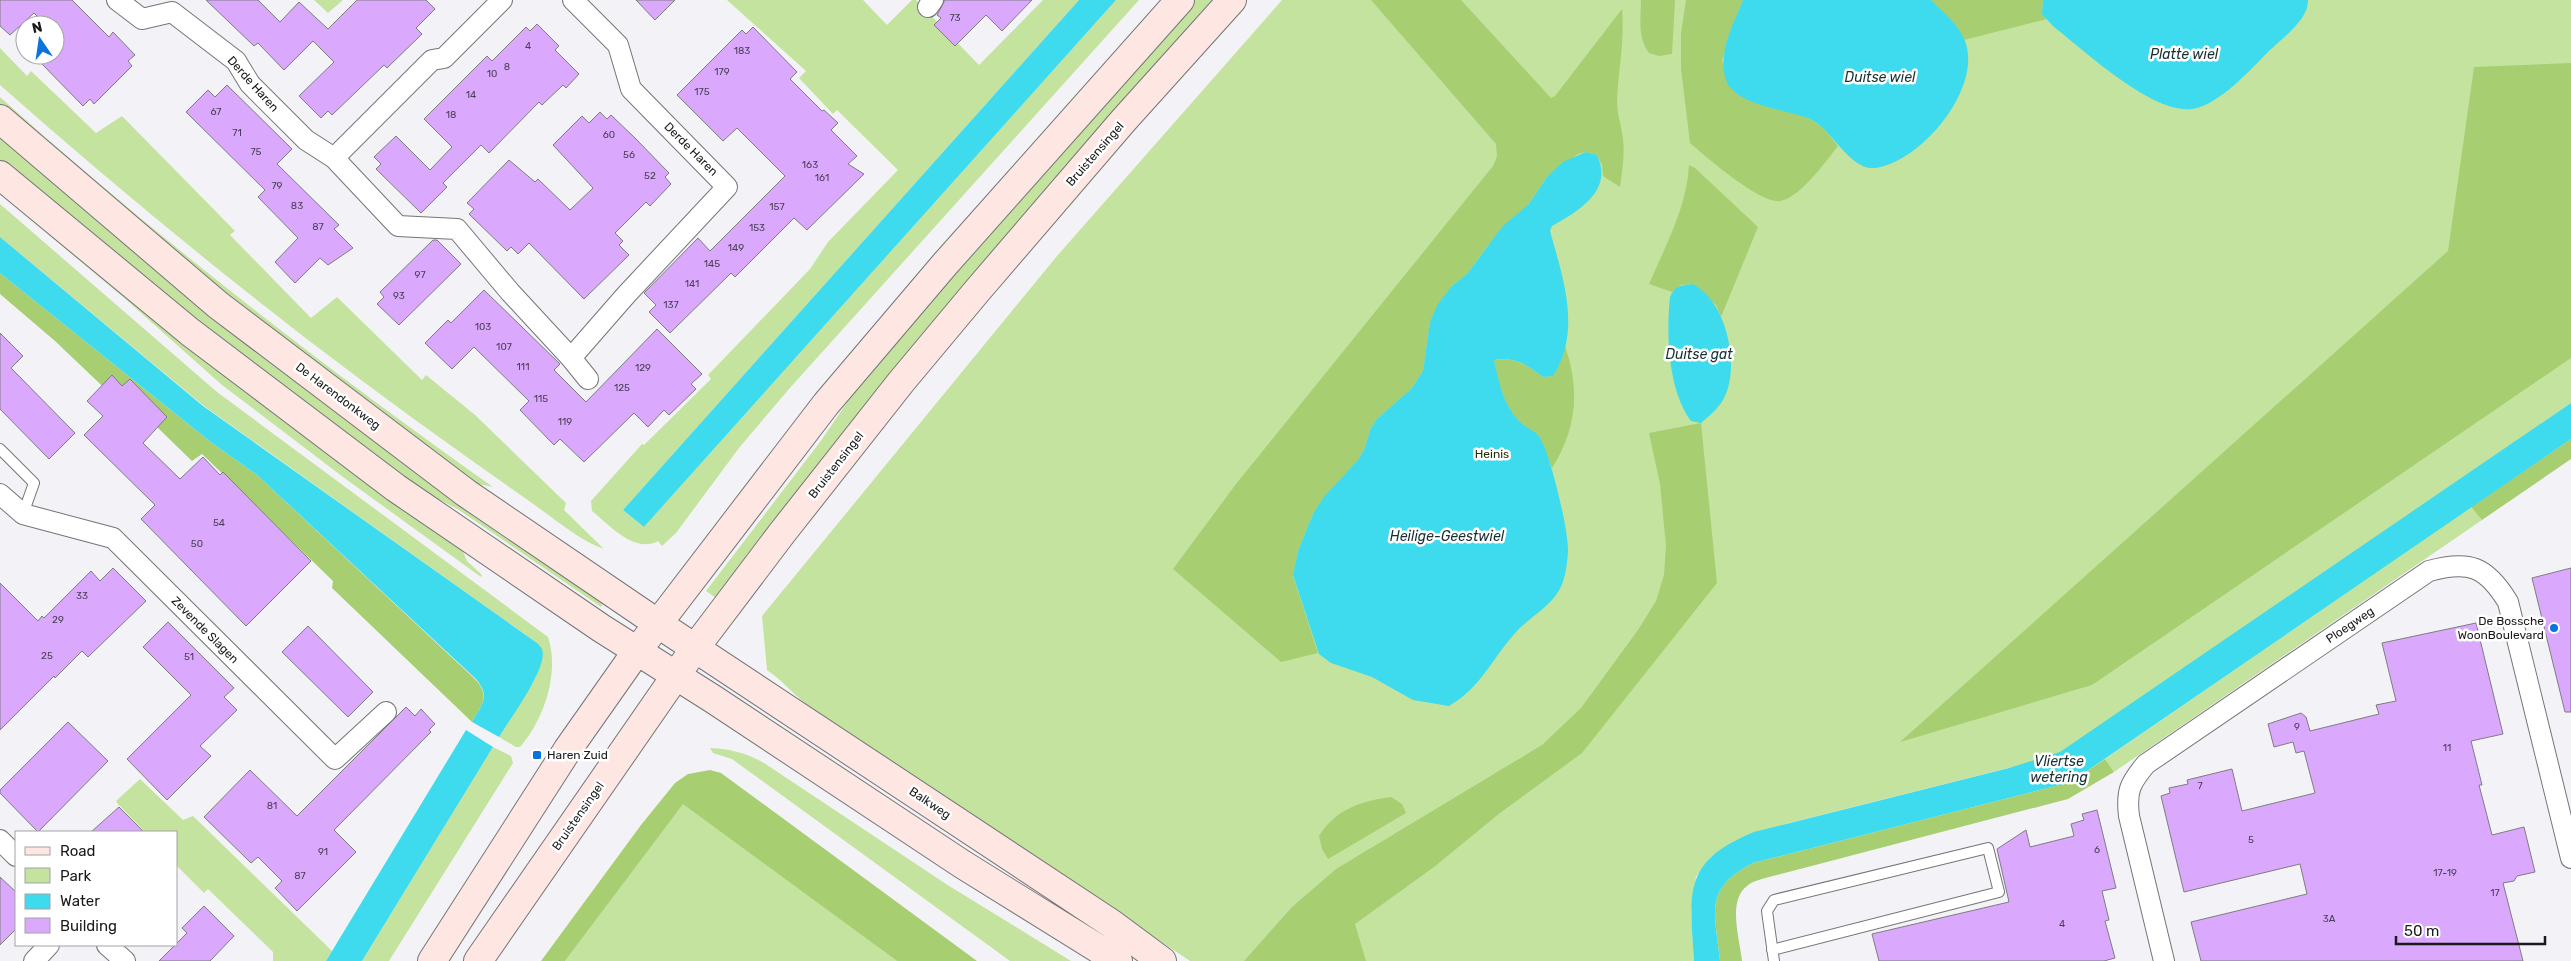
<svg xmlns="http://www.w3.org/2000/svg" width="2571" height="961" viewBox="0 0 2571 961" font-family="Rubik,sans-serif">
<rect width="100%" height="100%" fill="#f3f3f7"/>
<path fill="#c4e39e" d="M 314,0 L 343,0 L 328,13 Z
M 727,0 L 863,0 L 887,25 L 912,0 L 916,0 L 979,65 L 1043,0 L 1079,0 L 623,510 L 644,527 L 1116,0 L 1139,0 L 789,389 L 739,448 L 676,533 L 662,546 L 658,541 C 635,554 609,525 592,511 L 591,501 L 642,444 L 644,445 L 711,379 L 708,375 L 810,269 L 828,242 L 898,170 L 837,110 L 833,114 L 799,78 L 806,71 Z
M 1193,0 L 1218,0 L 719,600 L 706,591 L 820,442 L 879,356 Z
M 1282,0 L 2571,0 L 2571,403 L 2060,755 L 1785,824 L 1711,857 L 1696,877 L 1691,912 L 1694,961 L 1190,961 L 806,704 C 792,693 782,680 767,670 L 762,616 L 1057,256 Z
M 0,48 L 27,76 L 31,71 L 96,133 L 122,116 L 235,231 L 230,235 L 311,318 L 337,297 L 422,380 L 426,375 L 475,415 L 566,503 L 564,510 L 604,549 C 582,541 562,525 543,511 C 517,492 490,474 464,455 C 303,341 148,216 0,85 Z
M 0,97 C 156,237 322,366 493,487 L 470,482 L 223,295 L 0,108 Z
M 0,138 L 208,311 L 604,601 L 601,607 L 459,510 L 425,492 L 361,450 L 197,325 L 0,160 Z
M 0,189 L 230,379 L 349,470 L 462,549 L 467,561 L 482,575 L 481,577 L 343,477 L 222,385 L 123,297 L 0,194 Z
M 0,204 L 217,392 L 548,637 C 560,672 544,720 520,747 L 516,747 L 499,737 L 536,677 L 537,643 L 204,406 L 0,237 Z
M 2471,507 L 2482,520 L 2114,772 L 2105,759 Z
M 493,747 L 511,756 L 513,763 L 389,961 L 362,961 Z
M 710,748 C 731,749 746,753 764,763 L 946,884 L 1071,961 L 1010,961 L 732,759 L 713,753 Z
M 140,779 L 183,820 L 193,816 L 332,951 L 326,961 L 273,961 L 273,952 L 208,889 L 204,893 L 176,865 L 176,832 L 145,832 L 118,804 L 116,801 Z
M 683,803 L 897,961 L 565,961 Z"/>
<path fill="#a7cf72" d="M 1371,0 L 1461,0 L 1551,98 L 1555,96 L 1622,9 C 1625,40 1618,71 1617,102 C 1617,115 1622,127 1623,140 C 1625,155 1622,172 1620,187 L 1603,176 L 1602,165 L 1597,155 L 1586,152 L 1578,154 L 1547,177 L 1529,204 L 1486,248 L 1467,274 L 1452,286 L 1430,322 L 1423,371 L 1412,388 L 1377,419 L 1371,428 L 1364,450 L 1358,460 L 1313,514 L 1298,551 L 1293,576 L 1318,653 L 1281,662 L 1173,569 L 1236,484 L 1493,166 L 1497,156 L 1496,144 Z
M 1641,0 L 1675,0 L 1672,54 L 1659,56 L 1649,53 C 1637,37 1641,19 1641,0 Z
M 1686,0 L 1743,0 L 1730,32 L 1722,61 L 1737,94 C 1760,105 1786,109 1810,119 C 1822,125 1830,136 1838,146 C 1826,161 1800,198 1780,201 C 1760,204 1705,156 1690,143 L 1681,69 L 1681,33 Z
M 1931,0 L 2043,0 L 2042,14 L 2047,19 L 1964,40 L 1957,27 Z
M 2571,63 L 2571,358 L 2092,685 L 1900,742 L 2448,251 L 2474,67 Z
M 1689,165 L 1695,168 L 1758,227 L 1721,317 L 1716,305 L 1692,284 L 1681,285 L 1672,292 L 1649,284 C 1665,247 1687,207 1689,165 Z
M 0,273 L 212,443 L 257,475 L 475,679 C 491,697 482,704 472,722 L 332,588 L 333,581 L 202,454 L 192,461 L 124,395 L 117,400 L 55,341 L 0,294 Z
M 1565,346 C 1580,389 1577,429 1552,468 L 1539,436 L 1520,423 L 1508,408 L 1499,384 L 1494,360 C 1515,357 1527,365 1543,377 L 1553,376 Z
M 1701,423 L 1717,583 L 1582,753 L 1500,813 L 1434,867 L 1355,924 L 1366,961 L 1244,961 L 1292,907 L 1336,869 L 1542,745 L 1581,708 L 1638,630 L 1656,601 L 1664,575 L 1666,546 L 1660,484 L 1649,433 Z
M 2571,439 L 2571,459 L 2482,520 L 2471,507 Z
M 2105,759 L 2114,772 L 2068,799 L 1769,877 C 1762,879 1752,881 1747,886 C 1727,901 1740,940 1742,961 L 1720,961 C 1715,912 1703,889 1753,863 L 2071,782 Z
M 710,770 L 721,773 L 977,961 L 897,961 L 683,804 L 565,961 L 541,961 L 641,825 L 675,783 L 688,774 Z
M 1391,797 L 1402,804 L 1406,813 L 1328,859 L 1322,849 L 1319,836 C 1336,809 1361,801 1391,797 Z"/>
<path fill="#3edaee" d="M 1079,0 L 1116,0 L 644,527 L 623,510 Z
M 1743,0 L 1931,0 C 1943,12 1959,25 1965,41 C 1983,88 1921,162 1875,168 C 1850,171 1831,128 1810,119 C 1788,110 1734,105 1726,80 C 1717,53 1733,25 1743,0 Z
M 2043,0 L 2308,0 C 2309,20 2280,40 2267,53 C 2249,71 2219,105 2192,109 C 2152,114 2085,51 2054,27 L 2042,14 Z
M 1586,152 L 1597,155 C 1614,191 1578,211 1552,226 L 1550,231 C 1563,278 1582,331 1553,376 L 1543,377 C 1528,365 1514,356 1494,360 C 1499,382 1503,405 1520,422 C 1526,428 1536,431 1540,438 C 1551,456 1569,532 1568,552 C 1567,565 1565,582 1558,592 C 1550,606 1528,619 1517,631 C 1492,658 1482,687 1449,706 L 1413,700 L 1372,677 L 1331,663 L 1319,654 L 1293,575 L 1298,551 L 1313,514 L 1324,497 L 1358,460 L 1364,450 L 1371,428 L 1377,419 L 1412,388 L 1423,371 L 1430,322 L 1438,304 L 1452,286 L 1467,274 L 1502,227 L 1529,204 L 1547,177 L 1563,162 Z
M 0,237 L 203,406 L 537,643 C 539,645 541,647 542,649 C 549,667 509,720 499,737 L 472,722 C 482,704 491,697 476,679 L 257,475 L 212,443 L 0,273 Z
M 1692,284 C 1726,299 1741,366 1724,398 C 1719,408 1709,416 1701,423 L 1691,421 C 1668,390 1666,334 1670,297 C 1675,286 1681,285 1692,284 Z
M 2571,403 L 2571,439 L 2071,782 L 1753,863 C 1703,889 1715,912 1720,961 L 1694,961 C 1690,893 1681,862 1754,832 L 2009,768 L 2060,752 Z
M 466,730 L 493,747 L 362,961 L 326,961 Z"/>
<path fill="#daa9fe" stroke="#7e7c7f" d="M 0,0 L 72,0 L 109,37 L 113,32 L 135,55 L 128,61 L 132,66 L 94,104 L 90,99 L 83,106 L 40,62 L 47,55 L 55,55 L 55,47 L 60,42 L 55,34 L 55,25 L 46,25 L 34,13 L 10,35 L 0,26 Z
M 206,0 L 258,0 L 280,22 L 299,2 L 328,29 L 357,0 L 426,0 L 435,9 L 416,28 L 422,34 L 387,68 L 384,65 L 332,115 L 328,111 L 321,118 L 299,96 L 334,62 L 313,41 L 284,70 L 258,43 L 254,46 Z
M 636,0 L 675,0 L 655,20 Z
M 945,0 L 1032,0 L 1002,31 L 986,15 L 955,46 L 934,25 L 941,18 L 937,15 Z
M 537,24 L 559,46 L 555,50 L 579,74 L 566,88 L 563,85 L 542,105 L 539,102 L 489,153 L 481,145 L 443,183 L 447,187 L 421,213 L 376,169 L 381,164 L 374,157 L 396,136 L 430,170 L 452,147 L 424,119 L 487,56 L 492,61 L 526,27 L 530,31 Z
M 753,27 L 797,72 L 790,79 L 822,111 L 824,110 L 838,123 L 831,130 L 857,156 L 848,164 L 864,174 L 807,230 L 794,218 L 735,277 L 731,273 L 670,333 L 649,312 L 656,305 L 644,293 L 698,238 L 710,251 L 785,176 L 737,128 L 723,141 L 677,95 L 742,30 L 746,34 Z
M 227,85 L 292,149 L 277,164 L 339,225 L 334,229 L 353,248 L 328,265 L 320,258 L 295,283 L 275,262 L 298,238 L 258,197 L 265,190 L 186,112 L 208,90 L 215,97 Z
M 600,112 L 607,119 L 611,115 L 635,138 L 669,173 L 665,177 L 671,184 L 650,206 L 646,202 L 615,233 L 623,241 L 619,245 L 629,255 L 584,299 L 529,243 L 518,254 L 511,247 L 507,251 L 469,214 L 474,209 L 467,203 L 509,160 L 535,182 L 538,179 L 570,210 L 593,188 L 553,145 L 582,116 L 589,123 Z
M 433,240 L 437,240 L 461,264 L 399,325 L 377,304 L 384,297 L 380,292 Z
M 484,290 L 560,364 L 554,370 L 586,402 L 657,329 L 702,374 L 691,384 L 696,389 L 669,415 L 664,410 L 648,427 L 634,413 L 584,462 L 560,439 L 554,445 L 520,410 L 529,401 L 474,347 L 452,369 L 425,343 L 448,320 L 451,323 Z
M 0,333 L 23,356 L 11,368 L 75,433 L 49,459 L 0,409 Z
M 112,375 L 122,386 L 130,379 L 167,417 L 143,443 L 180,479 L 203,457 L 220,475 L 223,472 L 311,561 L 246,626 L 141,519 L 155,505 L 84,435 L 103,416 L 87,401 Z
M 113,568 L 146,601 L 88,657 L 82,651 L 55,678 L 54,676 L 0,730 L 0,583 L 38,621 L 42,616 L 44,618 L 91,571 L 100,581 Z
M 2571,568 L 2571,712 L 2565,712 L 2532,578 Z
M 168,622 L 234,688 L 224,697 L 237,710 L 200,746 L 211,756 L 167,800 L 127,759 L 191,695 L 143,647 Z
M 2476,623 L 2503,734 L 2471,741 L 2482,785 L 2479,785 L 2492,835 L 2524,827 L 2535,872 L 2517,876 L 2514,881 L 2503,883 L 2523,961 L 2201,961 L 2191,922 L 2307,894 L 2300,864 L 2184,892 L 2161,796 L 2170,793 L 2169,788 L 2188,784 L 2187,780 L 2232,769 L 2242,811 L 2315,793 L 2304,751 L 2296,753 L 2293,742 L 2274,747 L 2268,724 L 2301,713 L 2306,717 L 2310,731 L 2379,714 L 2376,705 L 2396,701 L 2382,643 Z
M 308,626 L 373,692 L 348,717 L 282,652 Z
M 406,707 L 415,716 L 421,709 L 435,724 L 429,730 L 431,732 L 334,830 L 356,852 L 297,911 L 275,888 L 282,881 L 258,857 L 251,863 L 204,817 L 250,770 L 297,816 Z
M 68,722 L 108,761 L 38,832 L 0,793 L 0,790 Z
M 119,807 L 144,832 L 91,832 Z
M 2097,810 L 2116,888 L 2102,891 L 2109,920 L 2105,921 L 2115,958 L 2104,961 L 1879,961 L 1872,934 L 2009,902 L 1997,849 L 2026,830 L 2030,847 L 2074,836 L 2071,824 L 2084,820 L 2082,814 Z
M 0,877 L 16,892 L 16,929 L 0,945 Z
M 204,906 L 234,936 L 210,961 L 159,961 L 187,933 L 182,928 Z"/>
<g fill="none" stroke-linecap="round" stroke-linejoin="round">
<g stroke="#757578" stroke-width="12">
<path id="lane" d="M 0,449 L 34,483 L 23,514
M 1772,950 L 1999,892 L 1988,848 L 1774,900 L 1767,911 L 1774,961"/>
</g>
<g stroke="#757578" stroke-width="22">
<path id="street" d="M 117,0 L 142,19 L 172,12 L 236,61 L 250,84 L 306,140 L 334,158 L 398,226 L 457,229 L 510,292 L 571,358 L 626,295 L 727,187 L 631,89 L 618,45 L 573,0
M 928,7 L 933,0
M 334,158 L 432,60 L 444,58 L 502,0
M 571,358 L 588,379
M 0,494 L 23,514 L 113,538 L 335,759 L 386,712
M 0,840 L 16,856
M 107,945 L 125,961
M 34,961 L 49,945
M 2164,961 L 2129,816 C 2126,791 2130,783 2146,764 L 2429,571 C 2469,560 2486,566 2508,602 L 2571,858"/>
</g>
<g stroke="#757578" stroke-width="30">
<path id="secondary" d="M 0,119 L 218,305 L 466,493 L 657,623 L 1112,924 L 1162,961
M 0,175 L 190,332 L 396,488 L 601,628 L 713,699 L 962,864 L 1118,961
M 432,961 L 568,749 L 637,651 L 826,404 L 945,264 L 1180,0
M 478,961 L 695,648 L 782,533 L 901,382 L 977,291 L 1123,121 L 1232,0"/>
</g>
<use href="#lane" stroke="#fff" stroke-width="10"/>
<use href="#street" stroke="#fff" stroke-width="20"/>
<use href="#secondary" stroke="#fee7e2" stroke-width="28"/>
</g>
<g fill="#0874dc" stroke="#fff" stroke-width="2">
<circle cx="2554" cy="628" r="5"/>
<rect x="532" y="750" width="10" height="10" rx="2.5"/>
</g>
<g text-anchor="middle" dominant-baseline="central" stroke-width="5" stroke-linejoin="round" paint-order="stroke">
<g font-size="10" fill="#4a3e54">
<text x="955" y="18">73</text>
<text x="528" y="46">4</text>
<text x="742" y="51">183</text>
<text x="507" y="67">8</text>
<text x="722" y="72">179</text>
<text x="492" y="74">10</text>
<text x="702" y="92">175</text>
<text x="471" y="95">14</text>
<text x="216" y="112">67</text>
<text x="451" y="115">18</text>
<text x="237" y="133">71</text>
<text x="609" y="135">60</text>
<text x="256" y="152">75</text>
<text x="629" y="155">56</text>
<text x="810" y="165">163</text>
<text x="650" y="176">52</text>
<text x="822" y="178">161</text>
<text x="277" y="186">79</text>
<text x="297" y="206">83</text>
<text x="777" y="207">157</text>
<text x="318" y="227">87</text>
<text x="757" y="228">153</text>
<text x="736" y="248">149</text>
<text x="712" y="264">145</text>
<text x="420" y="275">97</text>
<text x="692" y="284">141</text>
<text x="399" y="296">93</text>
<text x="671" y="305">137</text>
<text x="483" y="327">103</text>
<text x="504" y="347">107</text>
<text x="523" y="367">111</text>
<text x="643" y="368">129</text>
<text x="622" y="388">125</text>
<text x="541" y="399">115</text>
<text x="565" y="422">119</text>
<text x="219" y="523">54</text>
<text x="197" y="544">50</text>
<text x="82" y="596">33</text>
<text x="58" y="620">29</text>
<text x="47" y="656">25</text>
<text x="189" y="657">51</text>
<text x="2297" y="727">9</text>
<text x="2447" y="748">11</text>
<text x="2200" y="786">7</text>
<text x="272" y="806">81</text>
<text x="2251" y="840">5</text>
<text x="2097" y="850">6</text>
<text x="323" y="852">91</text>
<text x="2445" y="873">17-19</text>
<text x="300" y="876">87</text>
<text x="2495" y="893">17</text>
<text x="2329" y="919">3A</text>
<text x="2062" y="924">4</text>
</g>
<g font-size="12" fill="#1a1a1b" stroke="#fff">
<text transform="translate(253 84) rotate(48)">Derde Haren</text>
<text transform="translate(691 149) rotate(45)">Derde Haren</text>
<text transform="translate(1095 154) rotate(-49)">Bruistensingel</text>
<text transform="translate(338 396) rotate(37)">De Harendonkweg</text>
<text transform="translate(836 465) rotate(-52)">Bruistensingel</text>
<text transform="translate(2350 625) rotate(-34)">Ploegweg</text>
<text transform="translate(205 630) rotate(45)">Zevende Slagen</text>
<text transform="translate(930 803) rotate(34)">Balkweg</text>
<text transform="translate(578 816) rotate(-55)">Bruistensingel</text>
</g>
<g font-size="12" fill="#22300a" stroke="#fff">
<text x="1492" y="454">Heinis</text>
</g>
<g font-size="12" fill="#1a1a1b" stroke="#fff" text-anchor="end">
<text x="2544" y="621">De Bossche<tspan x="2544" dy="14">WoonBoulevard</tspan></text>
<text x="547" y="755" text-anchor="start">Haren Zuid</text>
</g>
<g font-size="14" font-style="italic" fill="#173034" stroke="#fff">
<text x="2184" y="54">Platte wiel</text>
<text x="1880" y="77">Duitse wiel</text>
<text x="1699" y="354">Duitse gat</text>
<text x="1447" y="536">Heilige-Geestwiel</text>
<text x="2059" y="761">Vliertse<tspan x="2059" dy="16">wetering</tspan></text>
</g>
</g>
<rect x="15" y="831" width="162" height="115" fill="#ffffff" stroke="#a3a3a4"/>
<rect x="25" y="847" width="25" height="8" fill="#fee7e2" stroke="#a3a3a4"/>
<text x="60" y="856" font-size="15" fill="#1a1a1b">Road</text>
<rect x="25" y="868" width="25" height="15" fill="#c4e39e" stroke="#a3a3a4"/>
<text x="60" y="881" font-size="15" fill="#1a1a1b">Park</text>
<rect x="25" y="894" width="25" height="15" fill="#3edaee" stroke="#a3a3a4"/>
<text x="60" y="906" font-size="15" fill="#1a1a1b">Water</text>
<rect x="25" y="918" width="25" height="15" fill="#daa9fe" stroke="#a3a3a4"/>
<text x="60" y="931" font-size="15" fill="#1a1a1b">Building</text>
<g transform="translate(40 40) rotate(347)"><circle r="24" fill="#ffffff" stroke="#a3a3a4"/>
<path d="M0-4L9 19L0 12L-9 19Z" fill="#0874dc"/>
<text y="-8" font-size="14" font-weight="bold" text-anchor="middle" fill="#1a1a1b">N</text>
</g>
<path d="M2396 936v8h149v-8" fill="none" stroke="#1a1a1b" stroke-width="2.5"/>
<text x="2404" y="936" font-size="15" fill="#1a1a1b" stroke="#ffffff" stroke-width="4" paint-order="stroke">50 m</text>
</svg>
